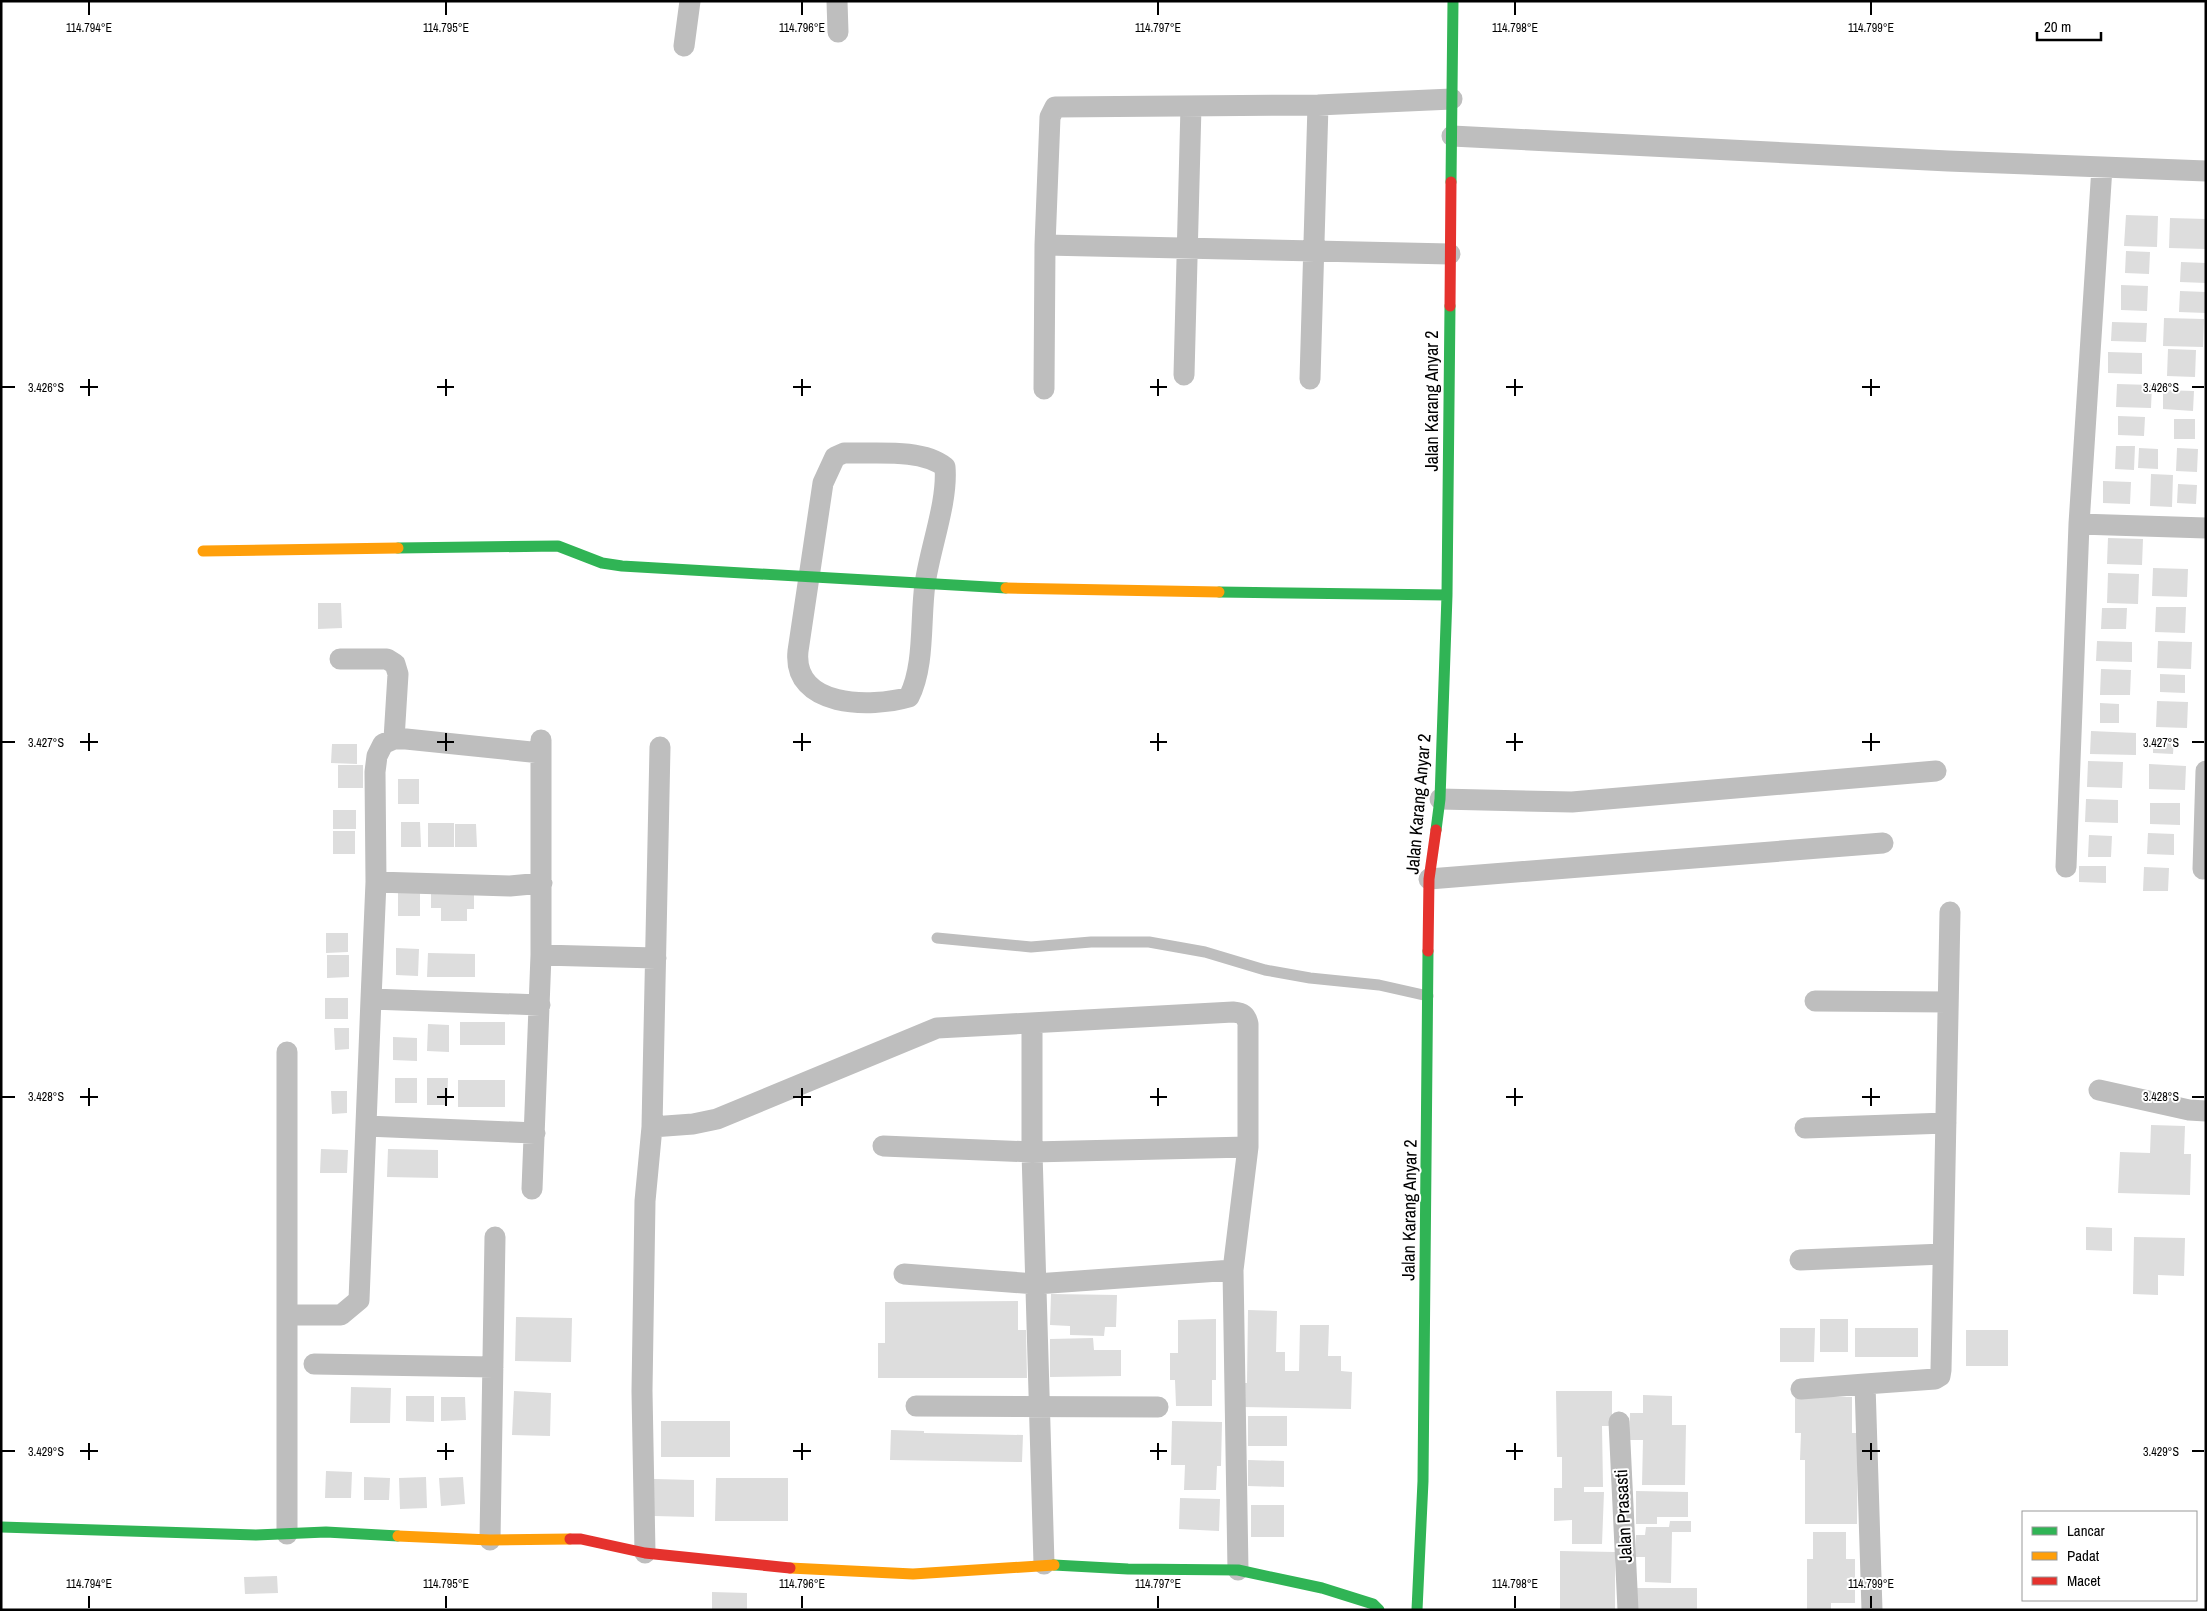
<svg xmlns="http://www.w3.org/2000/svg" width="2207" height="1611" viewBox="0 0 2207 1611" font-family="'Archivo Narrow',sans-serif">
<rect width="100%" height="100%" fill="#fff"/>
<path fill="#ddd" d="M 2126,215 L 2158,216 L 2157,247 L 2124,246 Z
M 2170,218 L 2206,219 L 2206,249 L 2169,248 Z
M 2126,251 L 2150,252 L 2149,274 L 2125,273 Z
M 2181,262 L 2206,263 L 2206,283 L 2180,282 Z
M 2121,285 L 2148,286 L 2147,311 L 2121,310 Z
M 2180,291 L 2206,292 L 2206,313 L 2179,312 Z
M 2164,318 L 2204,319 L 2203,347 L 2163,346 Z
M 2112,322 L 2147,323 L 2146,342 L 2111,341 Z
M 2168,349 L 2196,350 L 2195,377 L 2167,376 Z
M 2108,352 L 2142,353 L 2142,374 L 2108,373 Z
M 2117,384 L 2152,385 L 2151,408 L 2116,407 Z
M 2163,390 L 2194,391 L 2193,411 L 2163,409 Z
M 2118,416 L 2145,417 L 2144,436 L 2118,435 Z
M 2174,419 L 2195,419 L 2195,439 L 2174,439 Z
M 2116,446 L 2135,446 L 2134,470 L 2115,469 Z
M 2139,448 L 2158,449 L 2158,469 L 2138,468 Z
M 2177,448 L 2198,449 L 2197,472 L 2176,471 Z
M 2151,474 L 2173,475 L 2172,507 L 2150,506 Z
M 2103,481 L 2131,482 L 2130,504 L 2103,503 Z
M 2178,484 L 2197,485 L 2196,504 L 2177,503 Z
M 2108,538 L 2143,539 L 2142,565 L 2107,564 Z
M 2153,568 L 2188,569 L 2187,597 L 2152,596 Z
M 2108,573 L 2139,574 L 2138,604 L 2107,603 Z
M 318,603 L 341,603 L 342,628 L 318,629 Z
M 2156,607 L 2186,607 L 2185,633 L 2155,632 Z
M 2102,608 L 2127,608 L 2126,629 L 2101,629 Z
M 2097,641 L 2132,642 L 2132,662 L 2096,661 Z
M 2158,641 L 2192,642 L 2191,669 L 2157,668 Z
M 2101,669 L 2131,670 L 2130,695 L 2100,695 Z
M 2160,674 L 2185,675 L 2185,693 L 2160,692 Z
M 2157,701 L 2188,702 L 2187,728 L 2156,727 Z
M 2100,703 L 2119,704 L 2119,723 L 2100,723 Z
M 2091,731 L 2136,733 L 2136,755 L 2090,754 Z
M 2153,740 L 2174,740 L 2173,754 L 2153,753 Z
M 332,744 L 357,744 L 357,764 L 331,763 Z
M 2088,761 L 2123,762 L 2122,788 L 2087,787 Z
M 2149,764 L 2186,766 L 2185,790 L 2149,789 Z
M 338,765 L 363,765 L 363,788 L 338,788 Z
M 398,779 L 419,779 L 419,804 L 398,804 Z
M 2086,799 L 2118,800 L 2118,823 L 2085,822 Z
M 2150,803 L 2180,803 L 2180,825 L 2150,824 Z
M 333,810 L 356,810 L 356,829 L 333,829 Z
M 401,822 L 420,822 L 421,847 L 401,847 Z
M 428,823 L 454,823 L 454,847 L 428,847 Z
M 455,824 L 476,824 L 477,847 L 455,847 Z
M 333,831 L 355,831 L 355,854 L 333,854 Z
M 2148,833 L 2174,834 L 2174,855 L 2147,854 Z
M 2089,835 L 2112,836 L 2111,857 L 2088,857 Z
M 2079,866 L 2106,866 L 2106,883 L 2079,882 Z
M 2144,867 L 2169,868 L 2168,891 L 2143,891 Z
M 398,892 L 420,892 L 420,916 L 398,916 Z
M 431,892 L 474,892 L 474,909 L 467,909 L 467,921 L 441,921 L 441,908 L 431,908 Z
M 326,933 L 348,933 L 348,952 L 326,953 Z
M 396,948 L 419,949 L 418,976 L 396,975 Z
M 428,953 L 475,954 L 475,977 L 427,977 Z
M 327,955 L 349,955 L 349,977 L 327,978 Z
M 325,998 L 348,998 L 348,1019 L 325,1019 Z
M 460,1022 L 505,1022 L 505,1045 L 460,1045 Z
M 428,1024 L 449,1025 L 449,1052 L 427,1051 Z
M 334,1028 L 349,1028 L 349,1049 L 335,1050 Z
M 393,1037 L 417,1038 L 417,1061 L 393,1060 Z
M 395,1078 L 417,1078 L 417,1103 L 395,1103 Z
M 427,1078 L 448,1078 L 447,1105 L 427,1105 Z
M 458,1080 L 505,1080 L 505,1107 L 458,1107 Z
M 331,1091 L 347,1091 L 347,1113 L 332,1114 Z
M 2151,1125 L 2185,1126 L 2184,1154 L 2191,1154 L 2190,1195 L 2118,1193 L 2120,1152 L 2150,1153 Z
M 321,1149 L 348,1150 L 347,1173 L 320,1173 Z
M 388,1149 L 438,1150 L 438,1178 L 387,1177 Z
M 2086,1227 L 2112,1228 L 2112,1251 L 2086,1250 Z
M 2134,1237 L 2185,1238 L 2184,1276 L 2158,1275 L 2158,1295 L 2133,1294 Z
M 1051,1294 L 1117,1295 L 1116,1327 L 1105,1327 L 1104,1336 L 1070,1335 L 1070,1326 L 1050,1325 Z
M 1018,1301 L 1018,1330 L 1026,1330 L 1027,1378 L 878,1378 L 878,1343 L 885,1343 L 885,1302 Z
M 1248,1310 L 1277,1311 L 1276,1352 L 1285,1352 L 1285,1371 L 1299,1371 L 1300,1325 L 1329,1325 L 1328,1356 L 1341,1356 L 1341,1371 L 1352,1372 L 1351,1409 L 1242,1407 L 1242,1383 L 1247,1383 Z
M 516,1317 L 572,1318 L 571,1362 L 515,1361 Z
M 1216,1319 L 1216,1380 L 1212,1380 L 1212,1406 L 1176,1406 L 1175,1380 L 1170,1380 L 1170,1353 L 1178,1353 L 1178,1320 Z
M 1820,1319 L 1848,1319 L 1848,1352 L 1820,1352 Z
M 1780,1328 L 1815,1328 L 1814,1362 L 1780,1362 Z
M 1855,1328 L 1918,1328 L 1918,1357 L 1855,1357 Z
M 1966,1330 L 2008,1330 L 2008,1366 L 1966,1366 Z
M 1093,1338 L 1094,1350 L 1121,1350 L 1121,1376 L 1050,1377 L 1050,1339 Z
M 351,1387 L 391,1388 L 390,1423 L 350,1423 Z
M 514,1391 L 551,1393 L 550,1436 L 512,1435 Z
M 1556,1391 L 1612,1391 L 1612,1426 L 1602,1426 L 1603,1487 L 1584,1487 L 1584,1492 L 1604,1492 L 1602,1544 L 1572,1544 L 1572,1520 L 1554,1521 L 1554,1488 L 1562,1488 L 1562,1457 L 1557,1457 Z
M 1643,1395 L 1672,1396 L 1672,1425 L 1686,1425 L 1685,1485 L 1642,1485 L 1643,1440 L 1629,1440 L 1630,1413 L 1643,1413 Z
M 406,1396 L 434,1396 L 434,1422 L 406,1421 Z
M 1795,1396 L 1852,1397 L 1852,1433 L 1858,1433 L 1857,1524 L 1805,1524 L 1805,1460 L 1800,1460 L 1801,1433 L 1795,1433 Z
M 441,1397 L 465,1397 L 466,1420 L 441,1421 Z
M 1248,1416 L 1287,1416 L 1287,1446 L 1248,1446 Z
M 661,1421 L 730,1421 L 730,1457 L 661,1457 Z
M 1172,1421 L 1222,1422 L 1221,1466 L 1217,1466 L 1216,1490 L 1184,1490 L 1185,1465 L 1171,1465 Z
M 891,1430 L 924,1431 L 924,1433 L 1023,1435 L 1022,1462 L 890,1460 Z
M 1248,1460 L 1284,1461 L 1284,1487 L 1248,1486 Z
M 326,1471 L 352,1472 L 351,1498 L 325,1498 Z
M 364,1477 L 390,1478 L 389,1500 L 364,1500 Z
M 426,1477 L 427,1508 L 400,1509 L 399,1478 Z
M 463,1477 L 465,1504 L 441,1506 L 439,1478 Z
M 716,1478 L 788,1478 L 788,1521 L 715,1521 Z
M 654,1479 L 694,1480 L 694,1517 L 654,1516 Z
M 1636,1491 L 1688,1492 L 1688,1517 L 1657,1517 L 1657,1524 L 1636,1524 Z
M 1180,1498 L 1220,1499 L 1219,1531 L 1179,1529 Z
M 1251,1505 L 1284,1505 L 1284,1537 L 1251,1537 Z
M 1670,1521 L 1691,1521 L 1691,1532 L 1672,1532 L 1671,1583 L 1645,1582 L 1645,1557 L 1635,1557 L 1636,1535 L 1645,1535 L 1646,1527 L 1669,1527 Z
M 1813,1532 L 1846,1532 L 1846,1559 L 1855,1559 L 1855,1603 L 1831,1603 L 1831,1610 L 1807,1610 L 1807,1559 L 1813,1559 Z
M 1560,1551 L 1615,1552 L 1615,1610 L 1560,1610 Z
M 277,1576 L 278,1593 L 245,1594 L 244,1577 Z
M 1636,1588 L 1697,1588 L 1697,1610 L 1636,1610 Z
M 712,1592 L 747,1593 L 747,1610 L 712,1610 Z"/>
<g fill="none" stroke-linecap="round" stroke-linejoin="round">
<path stroke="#bebebe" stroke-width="11" d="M 937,938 L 1031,947 L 1091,942 L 1149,942 L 1205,952 L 1265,970 L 1310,978 L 1379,985 L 1428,996"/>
<path stroke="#bebebe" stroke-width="21" d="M 837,1 L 838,32
M 684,46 L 690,1
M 1452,136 L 1948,161 L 2206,171
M 1450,254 L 1045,245 L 1050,117 L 1055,107 L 1318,105 L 1452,99
M 1184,375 L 1191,106
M 1310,379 L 1318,105
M 1044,389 L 1045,245
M 844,453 C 874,454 921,448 945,467 C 948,502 930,548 925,584 C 920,619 925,666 909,697 C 871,708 792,708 798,651 L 823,483 L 835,457 Z
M 2079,524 L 2206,528
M 340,659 L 387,659 L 395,664 L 398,674 L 394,739
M 1440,799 L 1572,802 L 1936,771
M 2066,867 L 2079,524 L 2102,167
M 2203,869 L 2206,771
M 1429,879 L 1883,843
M 376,882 L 375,772 L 377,756 L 383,744 L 394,739 L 406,739 L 541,753
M 541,955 L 541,740
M 1815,1001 L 1948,1002
M 540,1005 L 371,999 L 376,882 L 510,886 L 542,883
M 1032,1024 L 1032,1152 L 1044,1564
M 287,1052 L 287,1315
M 2099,1090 L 2189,1110 L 2206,1111
M 366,1126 L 535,1133
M 652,1127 L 693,1124 L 717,1119 L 937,1028 L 1233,1012 C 1243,1013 1246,1015 1248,1024 L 1248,1147 L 1233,1270 L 1238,1570
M 1805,1128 L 1946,1123
M 883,1146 L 1032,1152 L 1248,1147
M 532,1189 L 541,955 L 656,958
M 1800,1260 L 1943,1254
M 904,1274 L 1036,1284 L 1233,1270
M 314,1364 L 493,1367
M 1865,1384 L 1935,1379 L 1940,1376 L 1941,1370 L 1950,912
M 1801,1389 L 1865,1384 L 1872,1610
M 916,1406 L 1158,1407
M 1619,1422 L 1628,1610
M 287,1534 L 287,1315 L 341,1315 L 359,1300 L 371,999
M 490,1540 L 495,1237
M 645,1553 L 642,1391 L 645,1201 L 652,1127 L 660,747"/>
<path stroke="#30b455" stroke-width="11" d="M 1451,182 L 1453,1
M 398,548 L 558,546 L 602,563 L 622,566 L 1006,588
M 1219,592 L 1447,595
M 1436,830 L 1440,799 L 1447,595 L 1450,306
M 1,1527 L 256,1535 L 326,1532 L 398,1536
M 1054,1565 L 1128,1569 L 1238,1570 L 1322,1588 L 1373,1604 L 1379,1610
M 1417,1610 L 1423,1481 L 1428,951"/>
<path stroke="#ff9f0a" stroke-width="11" d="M 203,551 L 398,548
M 1006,588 L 1219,592
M 398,1536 L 490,1540 L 570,1539
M 790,1568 L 913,1574 L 1054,1565"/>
<path stroke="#e5322d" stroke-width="11" d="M 1450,306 L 1451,182
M 1428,951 L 1429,879 L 1436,830
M 570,1539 L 581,1539 L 645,1553 L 790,1568"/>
</g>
<path fill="none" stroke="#000" stroke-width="2" d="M 89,2 L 89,15M 446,2 L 446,15M 802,2 L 802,15M 1158,2 L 1158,15M 1515,2 L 1515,15M 1871,2 L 1871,15M 89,379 L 89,396M 446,379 L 446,396M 802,379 L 802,396M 1158,379 L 1158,396M 1515,379 L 1515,396M 1871,379 L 1871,396M 2,387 L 15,387M 80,387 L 98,387M 437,387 L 454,387M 793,387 L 811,387M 1150,387 L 1167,387M 1506,387 L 1523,387M 1862,387 L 1880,387M 2192,387 L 2204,387M 89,733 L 89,751M 446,733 L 446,751M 802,733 L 802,751M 1158,733 L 1158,751M 1515,733 L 1515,751M 1871,733 L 1871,751M 2,742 L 15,742M 80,742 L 98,742M 437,742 L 454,742M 793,742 L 811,742M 1150,742 L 1167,742M 1506,742 L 1523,742M 1862,742 L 1880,742M 2192,742 L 2204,742M 89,1088 L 89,1106M 446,1088 L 446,1106M 802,1088 L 802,1106M 1158,1088 L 1158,1106M 1515,1088 L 1515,1106M 1871,1088 L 1871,1106M 2,1097 L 15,1097M 80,1097 L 98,1097M 437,1097 L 454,1097M 793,1097 L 811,1097M 1150,1097 L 1167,1097M 1506,1097 L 1523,1097M 1862,1097 L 1880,1097M 2192,1097 L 2204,1097M 89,1443 L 89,1460M 446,1443 L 446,1460M 802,1443 L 802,1460M 1158,1443 L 1158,1460M 1515,1443 L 1515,1460M 1871,1443 L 1871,1460M 2,1451 L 15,1451M 80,1451 L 98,1451M 437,1451 L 454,1451M 793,1451 L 811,1451M 1150,1451 L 1167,1451M 1506,1451 L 1523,1451M 1862,1451 L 1880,1451M 2192,1451 L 2204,1451M 89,1596 L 89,1608M 446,1596 L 446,1608M 802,1596 L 802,1608M 1158,1596 L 1158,1608M 1515,1596 L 1515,1608M 1871,1596 L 1871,1608"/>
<g text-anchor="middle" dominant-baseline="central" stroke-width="4" stroke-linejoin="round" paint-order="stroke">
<g font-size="18" fill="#000" stroke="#fff">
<text transform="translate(1431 401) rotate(-90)">Jalan Karang Anyar 2</text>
<text transform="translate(1418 804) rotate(-85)">Jalan Karang Anyar 2</text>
<text transform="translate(1409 1210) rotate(-89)">Jalan Karang Anyar 2</text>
<text transform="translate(1623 1516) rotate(-93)">Jalan Prasasti</text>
</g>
</g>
<g font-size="12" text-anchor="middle" fill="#000" stroke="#fff" stroke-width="4" stroke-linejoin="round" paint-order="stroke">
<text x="89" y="32">114.794°E</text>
<text x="446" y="32">114.795°E</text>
<text x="802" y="32">114.796°E</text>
<text x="1158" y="32">114.797°E</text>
<text x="1515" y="32">114.798°E</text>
<text x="1871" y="32">114.799°E</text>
<text x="46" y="392">3.426°S</text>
<text x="2161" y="392">3.426°S</text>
<text x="46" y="747">3.427°S</text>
<text x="2161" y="747">3.427°S</text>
<text x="46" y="1101">3.428°S</text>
<text x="2161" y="1101">3.428°S</text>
<text x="46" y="1456">3.429°S</text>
<text x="2161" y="1456">3.429°S</text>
<text x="89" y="1588">114.794°E</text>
<text x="446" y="1588">114.795°E</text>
<text x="802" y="1588">114.796°E</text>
<text x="1158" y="1588">114.797°E</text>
<text x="1515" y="1588">114.798°E</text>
<text x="1871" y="1588">114.799°E</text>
</g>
<rect width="2207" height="1611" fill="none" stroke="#000000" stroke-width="5"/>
<rect x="2022" y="1511" width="175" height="90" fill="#ffffff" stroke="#999999"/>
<rect x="2032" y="1527" width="25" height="8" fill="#30b455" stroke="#999999"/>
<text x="2067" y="1536" font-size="15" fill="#000000">Lancar</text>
<rect x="2032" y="1552" width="25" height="8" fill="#ff9f0a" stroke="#999999"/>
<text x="2067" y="1561" font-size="15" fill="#000000">Padat</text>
<rect x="2032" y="1577" width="25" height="8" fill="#e5322d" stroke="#999999"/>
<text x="2067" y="1586" font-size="15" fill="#000000">Macet</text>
<path d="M2037 32v8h64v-8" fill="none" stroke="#000000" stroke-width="2.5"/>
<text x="2044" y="32" font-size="15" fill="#000000" stroke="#ffffff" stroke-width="4" paint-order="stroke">20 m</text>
</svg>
